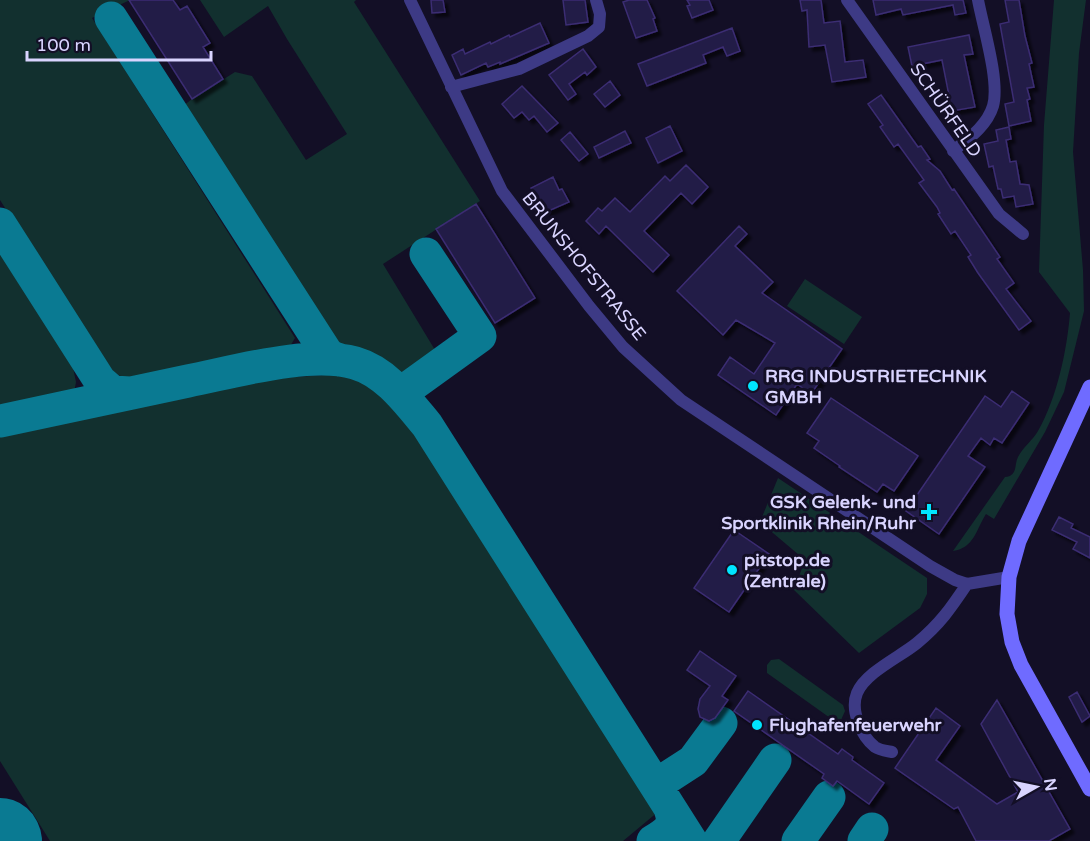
<svg xmlns="http://www.w3.org/2000/svg" width="1090" height="841" viewBox="0 0 1090 841" font-family="'Varela Round',sans-serif">
<defs>
<filter id="shadow"><feDropShadow dx="4" dy="4" stdDeviation="1.5" flood-color="#0009"/></filter>
</defs>
<rect width="100%" height="100%" fill="#130f26"/>
<path fill="#12302f" d="M 0,0 L 130,0 L 92,18 L 295,338 L 289,348 L 130,381 L 107,369 L 0,200 Z
M 200,0 L 356,0 L 354,2 L 480,201 L 383,264 L 435,350 L 402,373 L 391,372 L 332,340 L 183,106 L 192,99 L 235,72 L 252,76 L 306,160 L 347,134 L 287,39 L 268,6 L 224,37 Z
M 1054,0 L 1086,0 L 1079,53 L 1073,152 L 1083,270 L 1084,311 L 1064,392 L 1045,432 L 994,519 L 986,514 C 976,530 974,548 953,551 L 1005,477 C 1018,476 1014,465 1018,457 C 1023,447 1033,440 1038,431 C 1057,398 1067,350 1070,313 L 1039,272 L 1044,125 Z
M 0,250 L 72,363 L 76,382 L 74,393 L 0,408 Z
M 805,279 L 862,317 L 844,344 L 787,306 Z
M 328,375 L 353,377 L 385,397 L 417,430 L 659,811 L 623,841 L 50,841 L 0,761 L 0,433 L 275,378 Z
M 778,478 L 927,578 L 927,594 L 920,608 L 859,653 L 794,590 L 805,560 L 760,522 Z
M 779,659 L 843,705 L 845,711 L 841,720 L 833,720 L 767,673 L 767,665 L 771,660 Z"/>
<g fill="none" stroke-linecap="round" stroke-linejoin="round">
<path stroke="#0a7a92" stroke-width="33" d="M 111,18 L 326,352 L 331,357 L 340,360
M 0,224 L 100,381 L 113,392 L 130,393
M 401,393 L 480,336 L 426,254
M 0,421 C 63,408 125,394 188,381 C 234,372 309,350 355,363 C 386,372 407,401 427,425 L 691,841
M 656,785 L 693,761 L 721,723
M 653,841 C 667,833 677,826 670,809
M 719,841 L 775,760
M 798,841 L 829,797
M 864,841 L 872,829"/>
<path stroke="#0a7a92" stroke-width="82" d="M 0,839 L 1,841"/>
</g>
<path fill="#241b47" stroke="#3b2d73" stroke-width="1.5" filter="url(#shadow)" d="M 129,0 L 173,0 L 180,10 L 187,6 L 210,43 L 203,47 L 223,79 L 192,99 Z
M 431,0 L 443,0 L 445,12 L 432,13 Z
M 563,0 L 585,0 L 588,22 L 566,25 Z
M 629,0 L 647,0 L 655,18 L 653,19 L 657,31 L 636,38 L 623,2 Z
M 687,0 L 709,0 L 713,10 L 692,18 L 687,6 L 690,5 Z
M 800,0 L 821,0 L 824,23 L 840,21 L 845,62 L 863,60 L 866,77 L 832,82 L 825,45 L 809,47 L 807,10 L 802,11 Z
M 873,0 L 963,0 L 966,13 L 955,15 L 953,5 L 903,15 L 901,9 L 876,15 Z
M 1005,0 L 1019,0 L 1025,36 L 1032,63 L 1029,64 L 1034,87 L 1027,88 L 1030,99 L 1027,100 L 1031,121 L 1009,126 L 1005,104 L 1014,102 L 1000,24 L 1009,22 Z
M 540,23 L 549,43 L 500,64 L 500,62 L 488,67 L 486,63 L 461,75 L 452,55 L 463,49 L 465,54 L 490,42 L 491,44 L 509,35 L 510,37 Z
M 732,28 L 740,51 L 727,56 L 723,47 L 703,55 L 706,63 L 647,86 L 638,64 Z
M 969,35 L 973,54 L 964,55 L 975,107 L 952,111 L 942,60 L 912,66 L 908,47 Z
M 583,49 L 596,67 L 587,75 L 585,72 L 569,84 L 576,94 L 568,100 L 549,75 Z
M 610,81 L 620,95 L 605,107 L 594,94 Z
M 522,86 L 558,123 L 547,132 L 534,116 L 529,120 L 522,112 L 514,118 L 502,104 Z
M 881,95 L 918,147 L 921,146 L 930,159 L 927,160 L 940,171 L 952,190 L 954,189 L 1000,257 L 997,259 L 1014,283 L 1006,289 L 1031,321 L 1019,330 L 978,273 L 968,257 L 971,255 L 955,231 L 951,234 L 938,214 L 940,213 L 937,207 L 919,183 L 924,180 L 898,144 L 894,147 L 880,127 L 883,125 L 868,104 Z
M 670,126 L 682,151 L 658,163 L 646,138 Z
M 1009,127 L 1011,139 L 1006,140 L 1010,162 L 1016,161 L 1020,184 L 1029,185 L 1033,204 L 1016,207 L 1014,196 L 1003,198 L 1001,189 L 998,189 L 993,166 L 989,167 L 984,144 L 998,141 L 996,130 Z
M 625,131 L 631,143 L 599,158 L 594,147 Z
M 570,132 L 588,154 L 579,161 L 561,140 Z
M 686,165 L 708,187 L 692,204 L 681,193 L 644,231 L 669,255 L 653,272 L 606,226 L 599,234 L 586,221 L 598,208 L 602,211 L 615,198 L 630,212 L 665,176 L 670,181 Z
M 553,177 L 559,190 L 562,189 L 569,202 L 546,212 L 540,199 L 537,201 L 531,188 Z
M 476,204 L 535,298 L 495,323 L 436,229 Z
M 739,226 L 747,234 L 735,246 L 773,282 L 762,293 L 842,349 L 811,394 L 797,384 L 776,415 L 718,375 L 730,357 L 754,374 L 775,343 L 736,320 L 723,335 L 677,291 Z
M 1012,391 L 1029,403 L 1002,443 L 994,438 L 990,445 L 981,438 L 968,456 L 985,467 L 939,534 L 906,511 L 985,396 L 1001,407 Z
M 831,398 L 918,456 L 894,491 L 883,484 L 877,492 L 839,467 L 840,466 L 814,448 L 819,441 L 807,433 Z
M 1059,517 L 1073,524 L 1071,528 L 1090,537 L 1090,558 L 1073,549 L 1077,542 L 1052,530 Z
M 734,530 L 769,554 L 729,612 L 694,588 Z
M 700,651 L 736,676 L 722,696 L 728,700 L 715,718 L 709,721 L 700,717 L 698,709 L 700,699 L 710,686 L 687,670 Z
M 748,691 L 838,754 L 842,749 L 853,757 L 852,760 L 884,783 L 869,804 L 837,781 L 833,786 L 822,778 L 824,774 L 734,711 Z
M 1077,692 L 1090,716 L 1082,722 L 1069,697 Z
M 997,700 L 1070,829 L 1049,841 L 976,841 L 958,807 L 954,809 L 895,768 L 936,708 L 960,726 L 936,760 L 997,804 L 1018,792 L 981,724 Z"/>
<g fill="none" stroke-linecap="round" stroke-linejoin="round">
<path stroke="#3d3a85" stroke-width="12" d="M 410,0 L 502,191 L 589,306 L 623,347 L 681,400 L 930,566 L 955,580 L 967,584 L 1009,577
M 847,0 L 999,214 L 1023,234
M 451,87 L 519,69 L 588,36 L 599,27 L 600,14 L 596,0
M 953,151 C 968,139 987,126 993,106 C 1000,81 983,27 978,0
M 892,752 C 887,751 879,750 875,747 C 861,736 850,710 857,693 C 866,672 900,657 917,643 C 940,624 951,608 967,584"/>
<path stroke="#6f6bff" stroke-width="15" d="M 1090,387 L 1019,541 L 1009,577 L 1007,614 L 1012,642 L 1021,665 L 1090,789"/>
</g>
<g fill="#00e5ff" stroke="#130f26" stroke-width="2">
<circle cx="753" cy="386" r="6"/>
<path d="M926 503h6v6h6v6h-6v6h-6v-6h-6v-6h6z"/>
<circle cx="732" cy="570" r="6"/>
<circle cx="757" cy="725" r="6"/>
</g>
<g text-anchor="middle" dominant-baseline="central" stroke-width="6" stroke-linejoin="round" paint-order="stroke">
<g font-size="18" fill="#d9d4ff" stroke="#130f26">
<text transform="translate(946 110) rotate(55)">SCHÜRFELD</text>
<text transform="translate(584 266) rotate(51)">BRUNSHOFSTRASSE</text>
</g>
<g font-size="18" font-weight="bold" fill="#d9d4ff" stroke="#130f26" text-anchor="start">
<text x="765" y="376">RRG INDUSTRIETECHNIK<tspan x="765" dy="21">GMBH</tspan></text>
<text x="916" y="502" text-anchor="end">GSK Gelenk- und<tspan x="916" dy="21">Sportklinik Rhein/Ruhr</tspan></text>
<text x="744" y="560">pitstop.de<tspan x="744" dy="21">(Zentrale)</tspan></text>
<text x="769" y="725">Flughafenfeuerwehr</text>
</g>
</g>
<g transform="translate(1036 787) rotate(81)" stroke="#130f26" stroke-width="4.5" paint-order="stroke">
<path d="M0-4.5L10 22L0 15L-10 22Z" fill="#d9d4ff"/>
<text y="-9" font-size="16" font-weight="bold" text-anchor="middle" fill="#d9d4ff">N</text>
</g>
<path d="M27 51v9h184v-9" fill="none" stroke="#d9d4ff" stroke-width="3"/>
<text x="36" y="51" font-size="18" fill="#d9d4ff" stroke="#130f26" stroke-width="4.5" paint-order="stroke">100 m</text>
</svg>
